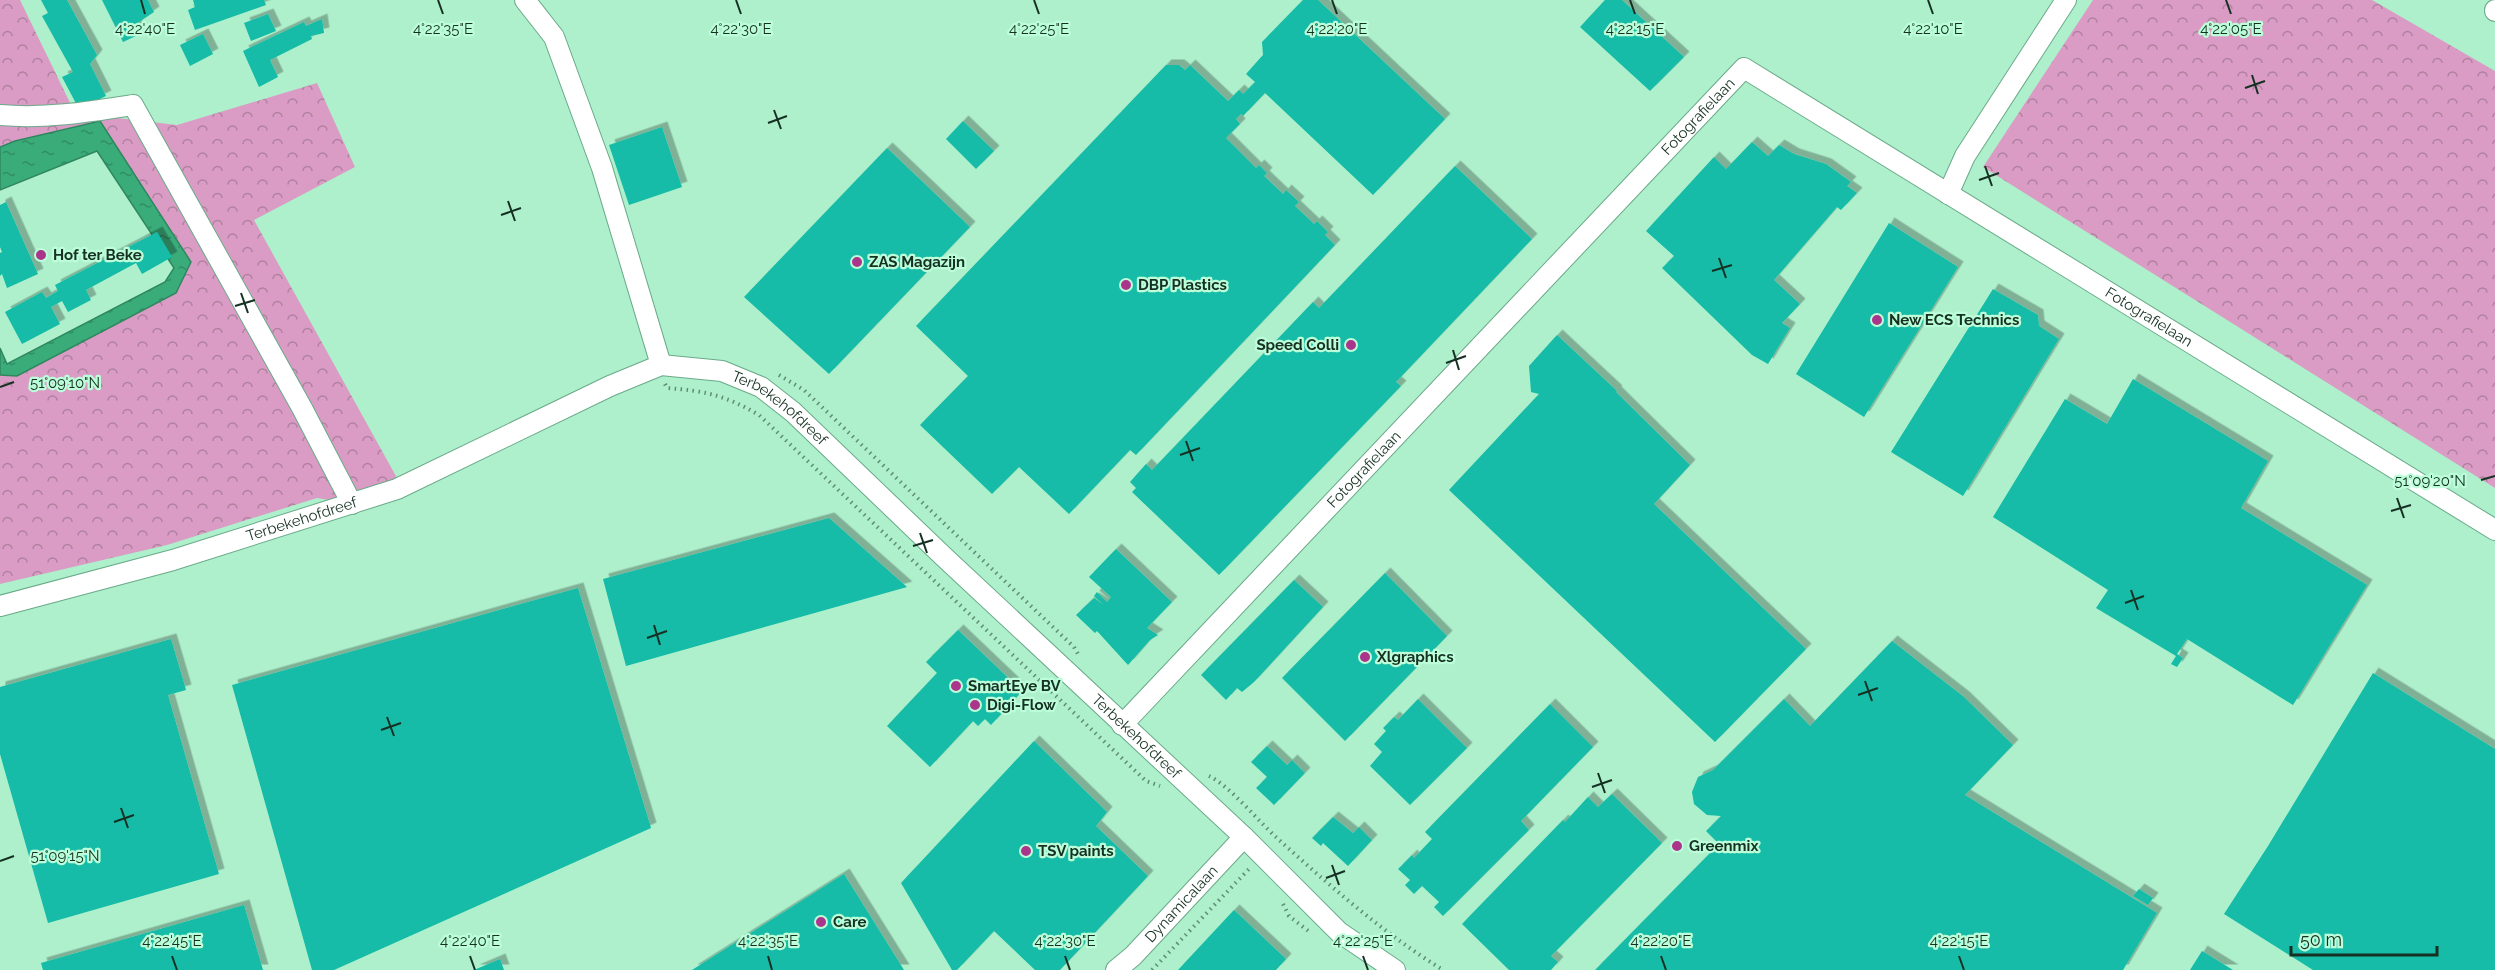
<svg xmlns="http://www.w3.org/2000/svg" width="2495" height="970" viewBox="0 0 2495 970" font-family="Raleway,sans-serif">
<defs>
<pattern id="forest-crowns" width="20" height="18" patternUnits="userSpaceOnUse" patternTransform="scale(1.5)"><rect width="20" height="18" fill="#da9cc4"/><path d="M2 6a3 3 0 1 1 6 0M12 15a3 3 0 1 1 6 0" fill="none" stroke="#b0809f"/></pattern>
<pattern id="water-ripples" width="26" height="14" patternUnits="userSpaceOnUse" patternTransform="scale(1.5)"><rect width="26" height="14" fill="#3aac7a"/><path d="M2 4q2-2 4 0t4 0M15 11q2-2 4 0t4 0" fill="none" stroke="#308d64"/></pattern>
<filter id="shadow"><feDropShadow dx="5.5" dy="-5.5" stdDeviation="0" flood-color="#0004"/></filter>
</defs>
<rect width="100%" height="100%" fill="#aef0cc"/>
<path fill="url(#forest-crowns)" d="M 0,0 L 20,0 L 75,113 L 177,125 L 317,83 L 355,167 L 254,220 L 397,478 L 352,504 L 317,498 L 167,545 L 0,584 L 0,375 L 17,375 L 176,293 L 191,262 L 100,121 L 15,141 L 0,147 Z
M 2093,0 L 2372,0 L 2495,71 L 2495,488 L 1983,167 Z"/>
<path fill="url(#water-ripples)" stroke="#2f8760" stroke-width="1.5" d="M 100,121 L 191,262 L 176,293 L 17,376 L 0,375 L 0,348 L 7,364 L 165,282 L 174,268 L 97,151 L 0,190 L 0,147 L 15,141 Z"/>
<path fill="#12bca7" filter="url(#shadow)" d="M 41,0 L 67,0 L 97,55 L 90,64 L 106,96 L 79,109 L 62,77 L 73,72 L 42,16 L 48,13 Z
M 102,0 L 148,0 L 154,12 L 136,24 L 140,34 L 123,42 Z
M 193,0 L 264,0 L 266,5 L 195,30 L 188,10 L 195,7 Z
M 1303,0 L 1318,0 L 1445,119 L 1373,195 L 1265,93 L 1243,116 L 1241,114 L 1236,119 L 1240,124 L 1226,138 L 1256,168 L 1259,165 L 1267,173 L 1264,176 L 1283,194 L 1286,190 L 1299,202 L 1295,206 L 1314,224 L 1317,221 L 1328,232 L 1325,235 L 1335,245 L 1136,455 L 1130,450 L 1069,514 L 1019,467 L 992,494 L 920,425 L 968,376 L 916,326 L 1166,65 L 1179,65 L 1185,70 L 1190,65 L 1228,101 L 1239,90 L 1243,94 L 1255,82 L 1246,74 L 1263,55 L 1262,42 Z
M 1605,0 L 1622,0 L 1684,57 L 1650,91 L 1580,27 Z
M 268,14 L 276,31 L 251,41 L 244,23 Z
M 322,19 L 324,33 L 311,36 L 312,39 L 270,60 L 278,77 L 259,87 L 243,51 L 304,22 L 306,26 Z
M 203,34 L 213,54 L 190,66 L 180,45 Z
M 963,121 L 994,151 L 976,169 L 946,139 Z
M 662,127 L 682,187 L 629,205 L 609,145 Z
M 1752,142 L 1768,156 L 1779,145 L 1794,154 L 1826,164 L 1851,182 L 1847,186 L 1857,193 L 1841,210 L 1837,207 L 1774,280 L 1800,304 L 1782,323 L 1790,328 L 1768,364 L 1752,355 L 1662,268 L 1674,256 L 1646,231 L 1714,157 L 1726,169 Z
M 887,148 L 970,227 L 829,374 L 744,297 Z
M 1455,166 L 1532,239 L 1396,382 L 1401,386 L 1219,575 L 1132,492 L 1136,488 L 1130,482 L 1146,464 L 1152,470 L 1313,302 L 1319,308 Z
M 6,202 L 38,274 L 7,288 L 2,274 L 0,276 L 0,253 L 2,252 L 0,247 L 0,205 Z
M 1889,223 L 1958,267 L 1864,417 L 1796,374 Z
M 157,232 L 172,257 L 142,274 L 136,263 L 86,290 L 91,300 L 68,312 L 62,301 L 51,307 L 60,324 L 22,344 L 5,312 L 42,292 L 46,298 L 58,291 L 55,285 Z
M 1993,289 L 2038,315 L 2039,326 L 2059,339 L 1963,496 L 1891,452 Z
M 1557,335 L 1617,391 L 1616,392 L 1690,465 L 1654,504 L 1806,649 L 1715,742 L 1449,490 L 1539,394 L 1531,392 L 1529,366 Z
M 2133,379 L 2268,461 L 2241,508 L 2367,585 L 2293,705 L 2187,639 L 2177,654 L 2183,658 L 2177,667 L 2171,664 L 2176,656 L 2096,608 L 2108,590 L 1993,517 L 2065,399 L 2107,424 Z
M 829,518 L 907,587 L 626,666 L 603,579 Z
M 1116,549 L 1172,602 L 1147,628 L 1158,635 L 1150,640 L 1128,665 L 1097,631 L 1095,633 L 1076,615 L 1094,598 L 1104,605 L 1094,596 L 1097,592 L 1107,602 L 1111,597 L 1089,577 Z
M 1385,573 L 1447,636 L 1345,741 L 1282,678 Z
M 1294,580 L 1323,607 L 1254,682 L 1242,692 L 1237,688 L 1226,700 L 1201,675 Z
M 578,588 L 651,828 L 334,970 L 312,970 L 232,685 Z
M 958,630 L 1022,691 L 991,725 L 985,719 L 978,726 L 973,721 L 930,767 L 887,726 L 937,673 L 926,662 Z
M 171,639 L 186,690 L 168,695 L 219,874 L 48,923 L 0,754 L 0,687 Z
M 1892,641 L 1964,697 L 2013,745 L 1965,795 L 2157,913 L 2123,970 L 1595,970 L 1719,844 L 1706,831 L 1721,816 L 1707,815 L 1694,804 L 1692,792 L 1698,777 L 1713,770 L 1784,699 L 1810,726 Z
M 2373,673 L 2495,749 L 2495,970 L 2313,970 L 2224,914 L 2268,846 Z
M 1418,699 L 1467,748 L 1410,805 L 1370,766 L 1382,752 L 1374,744 L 1386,731 L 1383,728 L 1394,717 L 1398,720 Z
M 1550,704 L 1593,747 L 1521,821 L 1529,830 L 1443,916 L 1434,907 L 1439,902 L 1422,886 L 1414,894 L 1405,885 L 1410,880 L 1398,869 L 1412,855 L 1414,858 L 1432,839 L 1425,832 Z
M 1034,741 L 1107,812 L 1096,826 L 1148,876 L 1060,970 L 1035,970 L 994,931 L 957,970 L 952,970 L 901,883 Z
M 1267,746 L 1287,765 L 1292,760 L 1305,773 L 1274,805 L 1256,788 L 1267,777 L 1251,762 Z
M 1612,794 L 1662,843 L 1551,956 L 1558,962 L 1551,970 L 1509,970 L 1462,924 L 1563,820 L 1565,822 L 1588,797 L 1598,807 Z
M 1333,817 L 1353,833 L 1359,827 L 1372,840 L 1348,866 L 1323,843 L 1321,846 L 1312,838 Z
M 844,874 L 904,970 L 692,970 Z
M 2139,889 L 2153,898 L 2148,905 L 2133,896 Z
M 244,905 L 263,970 L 43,970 L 41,963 Z
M 1234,910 L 1286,959 L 1276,970 L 1178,970 Z
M 2202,951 L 2233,970 L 2190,970 Z
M 500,959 L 504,970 L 474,970 Z"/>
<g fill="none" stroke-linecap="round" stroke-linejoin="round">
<g stroke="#6aaa89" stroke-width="22">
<g id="minor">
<path d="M 525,0 L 554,37 L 602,168 L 661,365"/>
<path d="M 2495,11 L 2495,10"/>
<path d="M 0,115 C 45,119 88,112 133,105 L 302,408 L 352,504"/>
<path d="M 1948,194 L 1965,156 L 2066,0"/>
<path id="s1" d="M 0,606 L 173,560 L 397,489 L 610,386 L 661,365 L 722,371 L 761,387 L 793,412 L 943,556 L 1244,837 L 1339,932 L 1395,970"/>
<path id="s2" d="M 1122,725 L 1744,68 L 2495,530"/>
<path id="s3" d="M 1116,970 L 1133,956 L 1244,837"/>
</g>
</g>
<path stroke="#5f8d75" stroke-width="4" stroke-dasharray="1.5 4.5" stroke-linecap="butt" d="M 779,375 L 804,390 L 1074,647 L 1078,654
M 665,384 L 667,388 C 705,391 725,395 759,415 L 1146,781 L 1160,786
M 1209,776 C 1230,786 1258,821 1277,838 C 1329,885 1383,933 1443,970
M 1283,904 L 1289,916 L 1311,933
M 1152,970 L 1249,869"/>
<use href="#minor" stroke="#fff" stroke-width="20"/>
</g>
<path fill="none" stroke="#163123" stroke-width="2" d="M 141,0 L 145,14M 438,0 L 443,14M 736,0 L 741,14M 1034,0 L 1039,14M 1332,0 L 1337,14M 1630,0 L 1635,14M 1928,0 L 1933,14M 2226,0 L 2231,14M 2252,75 L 2258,94M 2245,88 L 2265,81M 774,110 L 781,129M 768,123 L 787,116M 1985,166 L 1992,186M 1979,180 L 1999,173M 508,201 L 515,221M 501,215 L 521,208M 1719,258 L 1726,278M 1712,271 L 1732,265M 241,293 L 248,313M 235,306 L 255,300M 1453,350 L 1459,370M 1446,363 L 1466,356M 0,387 L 14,382M 1186,441 L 1193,461M 1180,455 L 1200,448M 2481,480 L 2495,476M 2397,498 L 2404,518M 2391,511 L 2411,505M 920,533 L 927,553M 913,546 L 933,540M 2131,590 L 2138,610M 2125,603 L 2144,596M 654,625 L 660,645M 647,638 L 667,631M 1865,681 L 1872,701M 1858,695 L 1878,688M 387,717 L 394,736M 381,730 L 401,723M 1598,773 L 1605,793M 1592,787 L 1612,780M 121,808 L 128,828M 114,822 L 134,815M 0,861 L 14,856M 1332,865 L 1339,885M 1326,878 L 1345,871M 172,956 L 177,970M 470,956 L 475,970M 768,956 L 772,970M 1065,956 L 1070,970M 1363,956 L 1368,970M 1661,956 L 1666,970M 1959,956 L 1964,970"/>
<g fill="#ac358c" stroke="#bbfed9" stroke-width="2">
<circle cx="41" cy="255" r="6"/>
<circle cx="857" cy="262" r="6"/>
<circle cx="1126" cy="285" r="6"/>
<circle cx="1877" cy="320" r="6"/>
<circle cx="1351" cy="345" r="6"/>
<circle cx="1365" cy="657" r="6"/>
<circle cx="956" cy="686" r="6"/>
<circle cx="975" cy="705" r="6"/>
<circle cx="1677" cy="846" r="6"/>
<circle cx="1026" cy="851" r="6"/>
<circle cx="821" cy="922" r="6"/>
</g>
<g text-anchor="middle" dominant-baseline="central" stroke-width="4.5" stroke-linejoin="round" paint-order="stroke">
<g font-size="15" fill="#163123" stroke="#bbfed9">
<text stroke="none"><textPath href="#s2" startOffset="838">Fotografielaan</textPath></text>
<text stroke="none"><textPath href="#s2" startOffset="1380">Fotografielaan</textPath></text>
<text stroke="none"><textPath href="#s1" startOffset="836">Terbekehofdreef</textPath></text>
<text stroke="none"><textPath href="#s2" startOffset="352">Fotografielaan</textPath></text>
<text stroke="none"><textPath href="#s1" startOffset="314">Terbekehofdreef</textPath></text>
<text stroke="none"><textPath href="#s1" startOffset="1322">Terbekehofdreef</textPath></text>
<text stroke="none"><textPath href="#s3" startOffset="93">Dynamicalaan</textPath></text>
</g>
<g font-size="15" font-weight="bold" fill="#163123" stroke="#bbfed9" text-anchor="start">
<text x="53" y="255">Hof ter Beke</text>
<text x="869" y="262">ZAS Magazijn</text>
<text x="1138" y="285">DBP Plastics</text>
<text x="1889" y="320">New ECS Technics</text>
<text x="1339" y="345" text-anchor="end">Speed Colli</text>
<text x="1377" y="657">Xlgraphics</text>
<text x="968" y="686">SmartEye BV</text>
<text x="987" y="705">Digi-Flow</text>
<text x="1689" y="846">Greenmix</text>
<text x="1038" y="851">TSV paints</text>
<text x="833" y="922">Care</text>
</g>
</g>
<g font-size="15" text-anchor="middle" fill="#163123" stroke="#bbfed9" stroke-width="4.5" stroke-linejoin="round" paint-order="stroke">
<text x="145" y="34">4°22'40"E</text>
<text x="443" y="34">4°22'35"E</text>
<text x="741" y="34">4°22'30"E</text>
<text x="1039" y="34">4°22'25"E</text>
<text x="1337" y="34">4°22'20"E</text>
<text x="1635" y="34">4°22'15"E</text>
<text x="1933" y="34">4°22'10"E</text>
<text x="2231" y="34">4°22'05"E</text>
<text x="65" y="388">51°09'10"N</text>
<text x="2430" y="486">51°09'20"N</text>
<text x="65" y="861">51°09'15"N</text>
<text x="172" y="946">4°22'45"E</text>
<text x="470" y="946">4°22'40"E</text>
<text x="768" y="946">4°22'35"E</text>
<text x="1065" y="946">4°22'30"E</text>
<text x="1363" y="946">4°22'25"E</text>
<text x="1661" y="946">4°22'20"E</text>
<text x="1959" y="946">4°22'15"E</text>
</g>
<path d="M2291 946v9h146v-9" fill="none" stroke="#163123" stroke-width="3"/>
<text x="2300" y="946" font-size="18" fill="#163123" stroke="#bbfed9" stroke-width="4.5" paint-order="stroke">50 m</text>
</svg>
